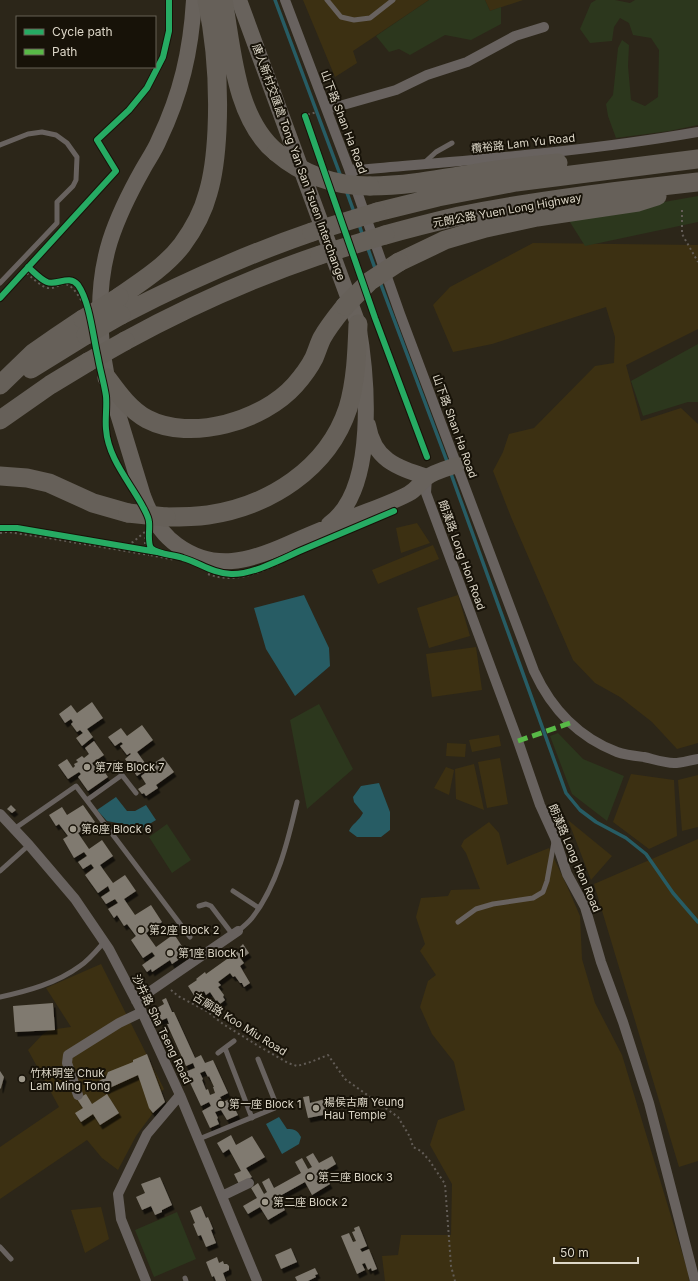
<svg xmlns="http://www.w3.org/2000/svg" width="698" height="1281" viewBox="0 0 698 1281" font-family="Inter,'Noto Sans TC',sans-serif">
<defs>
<filter id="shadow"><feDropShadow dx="2.5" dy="4.5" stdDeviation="0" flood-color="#0009"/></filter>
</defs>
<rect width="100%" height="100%" fill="#2c2619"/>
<path fill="#3c3012" d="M 303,0 L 429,0 L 353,51 L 357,63 L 335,77 Z
M 485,0 L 523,0 L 490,11 Z
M 533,243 L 698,245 L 698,329 L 626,365 L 641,421 L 681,408 L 698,424 L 698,743 L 677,749 L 652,722 L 620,697 L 595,683 L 573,660 L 511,517 L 493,471 L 503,452 L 509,434 L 534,428 L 595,366 L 614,363 L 615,337 L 606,307 L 492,344 L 453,352 L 433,305 L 450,287 Z
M 417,523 L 430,543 L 401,553 L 396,528 Z
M 433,545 L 439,559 L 378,584 L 372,570 Z
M 458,595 L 470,636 L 429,648 L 417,608 Z
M 476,647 L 482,690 L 432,697 L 426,654 Z
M 499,735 L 501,746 L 472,752 L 469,740 Z
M 447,743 L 466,744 L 465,757 L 446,756 Z
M 500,758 L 508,804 L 487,808 L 478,762 Z
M 474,764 L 484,810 L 456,799 L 455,769 Z
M 446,767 L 454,770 L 449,795 L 434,788 Z
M 631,774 L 674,780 L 677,836 L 649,849 L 613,822 Z
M 698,775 L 698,827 L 682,831 L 678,780 Z
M 568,820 L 612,856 L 591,880 Z
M 489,822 L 499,833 L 507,865 L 549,848 L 567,886 L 580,916 L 582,959 L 595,1003 L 622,1055 L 688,1272 L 689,1281 L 385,1281 L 382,1256 L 398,1255 L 401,1235 L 451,1235 L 452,1184 L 430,1145 L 438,1120 L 465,1110 L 454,1062 L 432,1034 L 420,1007 L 428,981 L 436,975 L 420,951 L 425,944 L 416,917 L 421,898 L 448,896 L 451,890 L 480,889 L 466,853 L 461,846 L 464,840 Z
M 698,839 L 698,1161 L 679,1167 L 594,884 Z
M 101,964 L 164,1089 L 161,1092 L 165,1102 L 153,1113 L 136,1136 L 118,1170 L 102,1158 L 87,1140 L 0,1199 L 0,1147 L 59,1107 L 28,1050 L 43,1034 L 49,1030 L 71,1027 L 46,988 Z
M 101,1207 L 109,1239 L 85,1253 L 71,1210 Z"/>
<path fill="#2c371d" d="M 429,0 L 485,0 L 490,11 L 501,7 L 501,24 L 471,40 L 445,35 L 410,55 L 399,49 L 389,52 L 376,36 Z
M 596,0 L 615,0 L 630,3 L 635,0 L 698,0 L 698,125 L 669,131 L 616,138 L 608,116 L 606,104 L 613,95 L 618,48 L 622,40 L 629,45 L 628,66 L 631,100 L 645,106 L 658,97 L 659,50 L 651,38 L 633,35 L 629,23 L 620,18 L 614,27 L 612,41 L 590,43 L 580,29 L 591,3 Z
M 698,196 L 698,222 L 585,246 L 568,219 Z
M 698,344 L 698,402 L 688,402 L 643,416 L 631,381 Z
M 319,704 L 353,769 L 307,809 L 290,720 Z
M 558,733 L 583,759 L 624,776 L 607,821 L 572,794 L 550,736 Z
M 167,824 L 191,860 L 172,873 L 149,837 Z
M 177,1212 L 196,1259 L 154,1277 L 135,1230 Z"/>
<path fill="#275c64" d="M 304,595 L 329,648 L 330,666 L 295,696 L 266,649 L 254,608 Z
M 379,783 L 390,812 L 390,830 L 381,837 L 357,837 L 349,831 C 352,824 359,821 363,813 L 354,802 L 353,797 L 361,786 Z
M 116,797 L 127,811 L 135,811 L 146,805 L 156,820 L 143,828 L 107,821 L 97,810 Z
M 279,1117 L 287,1129 C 295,1129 297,1130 301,1137 L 299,1144 L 282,1154 L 266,1124 Z"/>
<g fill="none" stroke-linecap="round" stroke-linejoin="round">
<path stroke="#275c64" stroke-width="3.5" d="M 275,0 L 341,177
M 346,190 L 354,212
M 359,224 L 363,237
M 367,246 L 376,271
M 380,282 L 448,464
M 450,471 L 566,793 L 580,810 L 596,822 L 626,838 L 646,854 L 673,893 L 698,922"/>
</g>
<path fill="#807a6f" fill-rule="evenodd" filter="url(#shadow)" d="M 92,702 L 103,718 L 87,729 L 93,737 L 82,746 L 76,738 L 83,733 L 80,730 L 77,732 L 71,724 L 73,722 L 71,719 L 65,723 L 59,714 L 71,705 L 77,713 Z
M 142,725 L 153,740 L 137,752 L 148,767 L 163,757 L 174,772 L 156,785 L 158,788 L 146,796 L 144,793 L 142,794 L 138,789 L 146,784 L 141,776 L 145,773 L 144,771 L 137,776 L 125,759 L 131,754 L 130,753 L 127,755 L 120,746 L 123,744 L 121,742 L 115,746 L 108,737 L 121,728 L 127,736 Z
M 94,741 L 104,755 L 92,763 L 94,766 L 98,763 L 108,777 L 88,791 L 78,777 L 81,774 L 79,772 L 68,779 L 58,765 L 67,759 L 73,768 L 75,766 L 74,764 L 78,762 L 76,760 L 82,756 L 84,758 L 89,754 L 85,748 Z
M 11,805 L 16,810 L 12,813 L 7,809 Z
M 83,805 L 95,822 L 78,833 L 89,849 L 102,840 L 113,856 L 100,865 L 113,883 L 125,875 L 136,891 L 124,899 L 135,915 L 151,905 L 162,922 L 146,933 L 156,947 L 174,934 L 187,954 L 172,964 L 170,960 L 152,972 L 151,969 L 147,972 L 142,965 L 155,956 L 152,952 L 143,958 L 131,940 L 136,936 L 127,924 L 124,926 L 117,915 L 114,918 L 108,909 L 118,903 L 115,899 L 106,904 L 101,897 L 110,891 L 108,886 L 98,893 L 85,875 L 94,868 L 91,864 L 83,869 L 78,862 L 87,856 L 84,852 L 74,858 L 63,839 L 68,836 L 59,824 L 56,826 L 49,815 L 62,807 L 67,815 Z
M 243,944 L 249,953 L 241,959 L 244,963 L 240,966 L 250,983 L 244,987 L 242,983 L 240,983 L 235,976 L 233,977 L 230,973 L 218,982 L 221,985 L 218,987 L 224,995 L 223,997 L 225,1000 L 220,1004 L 217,1000 L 216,1001 L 210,992 L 206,995 L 204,991 L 195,997 L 188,986 L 197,980 L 196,979 L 205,972 L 206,974 L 227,959 L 226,958 L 236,951 L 237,952 L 242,949 L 240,947 Z
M 166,998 L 172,1012 L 174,1012 L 195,1058 L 201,1055 L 205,1063 L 213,1060 L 228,1093 L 220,1097 L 223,1102 L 230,1099 L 238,1115 L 227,1120 L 221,1110 L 215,1112 L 218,1118 L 217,1119 L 219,1124 L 210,1128 L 202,1111 L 211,1106 L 209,1102 L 201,1106 L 185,1072 L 195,1068 L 193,1063 L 186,1066 L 167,1024 L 169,1024 L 167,1018 L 160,1021 L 155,1009 L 164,1004 L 162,1000 ZM 205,1071 L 208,1077 L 209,1076 L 214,1087 L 213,1087 L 215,1093 L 210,1095 L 208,1089 L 206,1090 L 202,1080 L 203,1079 L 200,1073 Z
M 53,1003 L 55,1030 L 15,1032 L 13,1006 Z
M 147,1054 L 165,1102 L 153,1113 L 149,1108 L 138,1075 L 105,1090 L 99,1081 L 106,1077 L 108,1072 L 133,1062 L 133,1060 Z
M 0,1071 L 4,1077 L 1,1088 L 0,1089 Z
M 86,1094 L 92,1104 L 107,1094 L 119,1113 L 100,1125 L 93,1114 L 81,1122 L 75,1113 L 83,1108 L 77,1099 Z
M 309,1096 L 310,1103 L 325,1099 L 328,1114 L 308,1118 L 303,1097 Z
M 231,1135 L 236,1145 L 252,1136 L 265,1157 L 246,1168 L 252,1177 L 239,1184 L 234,1174 L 241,1171 L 229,1149 L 223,1153 L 217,1143 Z
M 313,1153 L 319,1163 L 332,1156 L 336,1164 L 323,1172 L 330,1184 L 312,1195 L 305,1182 L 278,1197 L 285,1210 L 268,1220 L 260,1207 L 248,1214 L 243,1206 L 257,1198 L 251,1188 L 258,1183 L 264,1194 L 267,1192 L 262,1182 L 269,1178 L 274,1188 L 301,1173 L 295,1162 L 302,1158 L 308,1169 L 312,1167 L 306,1157 Z
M 160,1177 L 172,1205 L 162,1210 L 162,1212 L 155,1215 L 151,1206 L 142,1210 L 136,1197 L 145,1193 L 141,1184 Z
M 201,1206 L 206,1218 L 208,1217 L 213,1229 L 211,1230 L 216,1243 L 206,1247 L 201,1235 L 198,1236 L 193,1224 L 195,1223 L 190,1211 Z
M 359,1226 L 367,1246 L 360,1249 L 362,1252 L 369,1249 L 377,1269 L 372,1271 L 371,1268 L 368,1270 L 365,1263 L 362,1264 L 365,1270 L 357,1274 L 341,1236 L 349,1233 L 353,1242 L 356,1241 L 352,1232 L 355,1231 L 354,1228 Z
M 291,1248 L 297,1262 L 281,1269 L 275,1255 Z
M 217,1257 L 219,1263 L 223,1261 L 224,1264 L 227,1264 L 229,1266 L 229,1270 L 223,1273 L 226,1281 L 216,1281 L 214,1276 L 212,1277 L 206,1262 Z
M 315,1268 L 318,1274 L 315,1275 L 316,1277 L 308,1281 L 297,1281 L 295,1277 Z"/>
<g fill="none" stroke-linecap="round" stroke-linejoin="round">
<path stroke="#625c56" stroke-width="2" stroke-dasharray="2 3" stroke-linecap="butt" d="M 303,116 L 317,112
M 682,210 L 682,234 L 698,262
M 23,270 C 30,275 39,286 48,288 C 54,289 58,285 63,284 C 72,283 79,297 83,303
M 104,419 L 105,436 L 115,465 L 123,479
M 146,532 L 145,544 L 150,555 L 175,560
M 0,533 L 8,532 L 42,537 L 149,555
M 118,549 L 133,542 L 146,531
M 208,574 C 233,584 258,573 281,563
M 171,990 L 178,996 L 208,1012 L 223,1024 L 260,1047 L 288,1063 L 297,1066 L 308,1063 L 328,1055 L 345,1079 L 398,1117 L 410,1137 L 413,1147 L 421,1151 L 429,1160 L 445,1184 L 451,1266 L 455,1281"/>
<path stroke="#68625f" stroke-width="5" d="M 327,0 L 341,17 L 354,20 L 370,18 L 393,0
M 0,145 L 28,134 L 42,132 L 56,135 L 67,143 L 77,157 L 76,180 L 73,186 L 57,202 L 57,223 L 0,283
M 424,163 L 436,152 L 452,143
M 115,763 L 122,775
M 87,800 L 122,775 L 136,793
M 14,829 L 76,786 L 190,937
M 0,871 L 29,845
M 233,891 L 259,908
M 199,906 L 206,904 L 211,906 L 233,935
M 458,922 L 476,909 L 493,904 L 533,898 L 543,892 L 547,881 L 554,842
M 238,931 C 243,927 248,923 252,918 C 277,886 288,841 297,802
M 0,997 C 28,991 57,983 80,966 C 90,959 97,950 104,942
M 225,1048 L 252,1118
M 218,1053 L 234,1041
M 199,1139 L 275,1108 L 276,1104 L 258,1059
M 0,1247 L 11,1259
M 185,1278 L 186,1281"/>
<path stroke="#68625f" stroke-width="10" d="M 285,0 L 349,169 L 400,314 L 534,671 C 551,708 578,737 617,752 C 625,755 635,756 644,757 C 653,759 664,763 674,763 C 682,763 690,760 698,759
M 326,108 L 336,107 L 396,90 L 427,75 L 467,62 L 515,36 L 544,27
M 349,169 L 357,170 C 471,160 585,152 698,132
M 427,477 L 426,493 L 518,741 L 540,805 L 555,838 L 567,874 L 585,907 L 601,962 L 623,1022 L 649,1103 L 695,1281
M 0,814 L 29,845 L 75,899 L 109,949 L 142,1012 L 180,1095 L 257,1281
M 136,1001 L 238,931
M 78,1095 L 67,1063 L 68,1055 L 119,1023 L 142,1012
M 222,1196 L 249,1183
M 146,1281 L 121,1219 L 118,1194 L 147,1134 L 180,1095"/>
<path stroke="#68625c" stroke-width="16" d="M 194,0 C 191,51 181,94 159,140 C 155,150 148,160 143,169 C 130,192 118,216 110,241 C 96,286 98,332 107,378 L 143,496 C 150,515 160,533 177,545 C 214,572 250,561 288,544 C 304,537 320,530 336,524 C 360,513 385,506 408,494 C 416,490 420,483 426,478 C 433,472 448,468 457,465
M 239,0 L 358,324 C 367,376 378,489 329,524
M 368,425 C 374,460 396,467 427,477"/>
<path stroke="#666059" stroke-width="19" d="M 223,0 C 232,49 235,118 276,152
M 370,186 C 413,186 455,176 497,170 C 517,167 537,165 558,163
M 377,212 L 438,197 L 516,182 L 698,159
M 385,235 C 410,228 434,222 459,216 C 538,200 618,191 698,182
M 399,262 L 445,240 L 486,228 L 537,217 L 638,202 L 657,196
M 119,297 C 141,282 166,266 182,245 C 193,230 203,212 208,193 C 214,173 216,151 217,130 C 219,86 216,43 207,0
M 121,315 C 183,283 245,255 312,232
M 125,341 C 187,307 252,278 320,255
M 31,369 L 86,335
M 107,378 C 118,393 130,410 147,419 C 191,442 263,421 295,385 C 302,377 309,368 314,358 C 317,351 319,344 322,338 C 328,327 337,316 345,306
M 0,385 L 33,353 L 56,337 L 83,319
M 0,420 L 50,385 L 88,362
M 0,476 L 27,478 L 49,483 L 93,503 L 128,513
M 166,517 C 180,517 194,517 208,515 C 269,506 328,469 348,408 C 356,381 357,352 358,324"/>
<path stroke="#666059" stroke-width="19" d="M 276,152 C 303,175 335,186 370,186
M 312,232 L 377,212
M 320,255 L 385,235
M 345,306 L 370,281 L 399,262
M 83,319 L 119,297
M 86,335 L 121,315
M 88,362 L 125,341
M 128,513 L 166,517"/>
<path stroke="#58b947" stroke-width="5" stroke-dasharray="10 5" stroke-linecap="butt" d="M 518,741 L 570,723"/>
<g stroke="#171208" stroke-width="8">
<path id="cycleway" d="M 305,116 L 375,318 L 427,457
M 28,267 C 34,272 40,279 47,282 C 57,286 69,274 78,285 C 90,302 93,337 98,358 C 100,370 104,383 106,396 C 107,407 105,418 106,429 C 108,458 129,481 142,505 C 144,509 149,517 149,522 C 150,529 147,542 151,548 C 156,554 175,555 183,558 C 200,563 212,573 231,574 C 252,575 282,559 302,550 C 333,537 363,524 394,511
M 0,298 L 116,171 L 97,140 L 129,110 L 147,88 L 163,57 L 169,31 L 169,0
M 0,528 L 17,528 L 157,552"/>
</g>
<use href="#cycleway" stroke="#26ab63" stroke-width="6"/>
</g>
<g fill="#9f998b" stroke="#171208" stroke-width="1.5">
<circle cx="87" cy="767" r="4"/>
<circle cx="73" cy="829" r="4"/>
<circle cx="141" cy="930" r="4"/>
<circle cx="170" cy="953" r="4"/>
<circle cx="22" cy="1079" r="4"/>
<circle cx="221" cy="1104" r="4"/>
<circle cx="316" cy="1108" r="4"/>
<circle cx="310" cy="1177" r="4"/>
<circle cx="265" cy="1202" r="4"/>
</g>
<g text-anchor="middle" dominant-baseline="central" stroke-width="4" stroke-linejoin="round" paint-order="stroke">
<g font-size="11" fill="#ddd7c8" stroke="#171208">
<text transform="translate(344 122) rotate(69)">山下路 Shan Ha Road</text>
<text transform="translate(523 143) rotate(-6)">欖裕路 Lam Yu Road</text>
<text transform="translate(299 162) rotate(70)">唐人新村交匯處 Tong Yan San Tsuen Interchange</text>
<text transform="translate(507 210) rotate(-10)">元朗公路 Yuen Long Highway</text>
<text transform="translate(455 426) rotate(70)">山下路 Shan Ha Road</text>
<text transform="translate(462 555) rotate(70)">朗漢路 Long Hon Road</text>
<text transform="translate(575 858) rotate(67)">朗漢路 Long Hon Road</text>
<text transform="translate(240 1024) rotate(32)">古廟路 Koo Miu Road</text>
<text transform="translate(162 1029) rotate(64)">沙井路 Sha Tseng Road</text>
</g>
<g font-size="11" fill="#ddd7c8" stroke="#171208" text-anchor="start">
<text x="95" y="767">第7座 Block 7</text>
<text x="81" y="829">第6座 Block 6</text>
<text x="149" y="930">第2座 Block 2</text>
<text x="178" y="953">第1座 Block 1</text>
<text x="30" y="1073">竹林明堂 Chuk<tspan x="30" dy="13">Lam Ming Tong</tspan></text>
<text x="324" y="1102">楊侯古廟 Yeung<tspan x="324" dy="13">Hau Temple</tspan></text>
<text x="229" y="1104">第一座 Block 1</text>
<text x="318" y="1177">第三座 Block 3</text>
<text x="273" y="1202">第二座 Block 2</text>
</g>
</g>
<rect x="16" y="16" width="140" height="52" fill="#171208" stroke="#666155"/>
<rect x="24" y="29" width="20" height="6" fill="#26ab63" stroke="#666155"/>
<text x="52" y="36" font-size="12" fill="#ddd7c8">Cycle path</text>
<rect x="24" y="49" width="20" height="6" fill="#58b947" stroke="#666155"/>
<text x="52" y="56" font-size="12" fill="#ddd7c8">Path</text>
<path d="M554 1257v6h84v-6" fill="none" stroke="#ddd7c8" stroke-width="2"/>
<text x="560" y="1257" font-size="12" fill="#ddd7c8" stroke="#171208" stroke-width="3" paint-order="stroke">50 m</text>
</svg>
